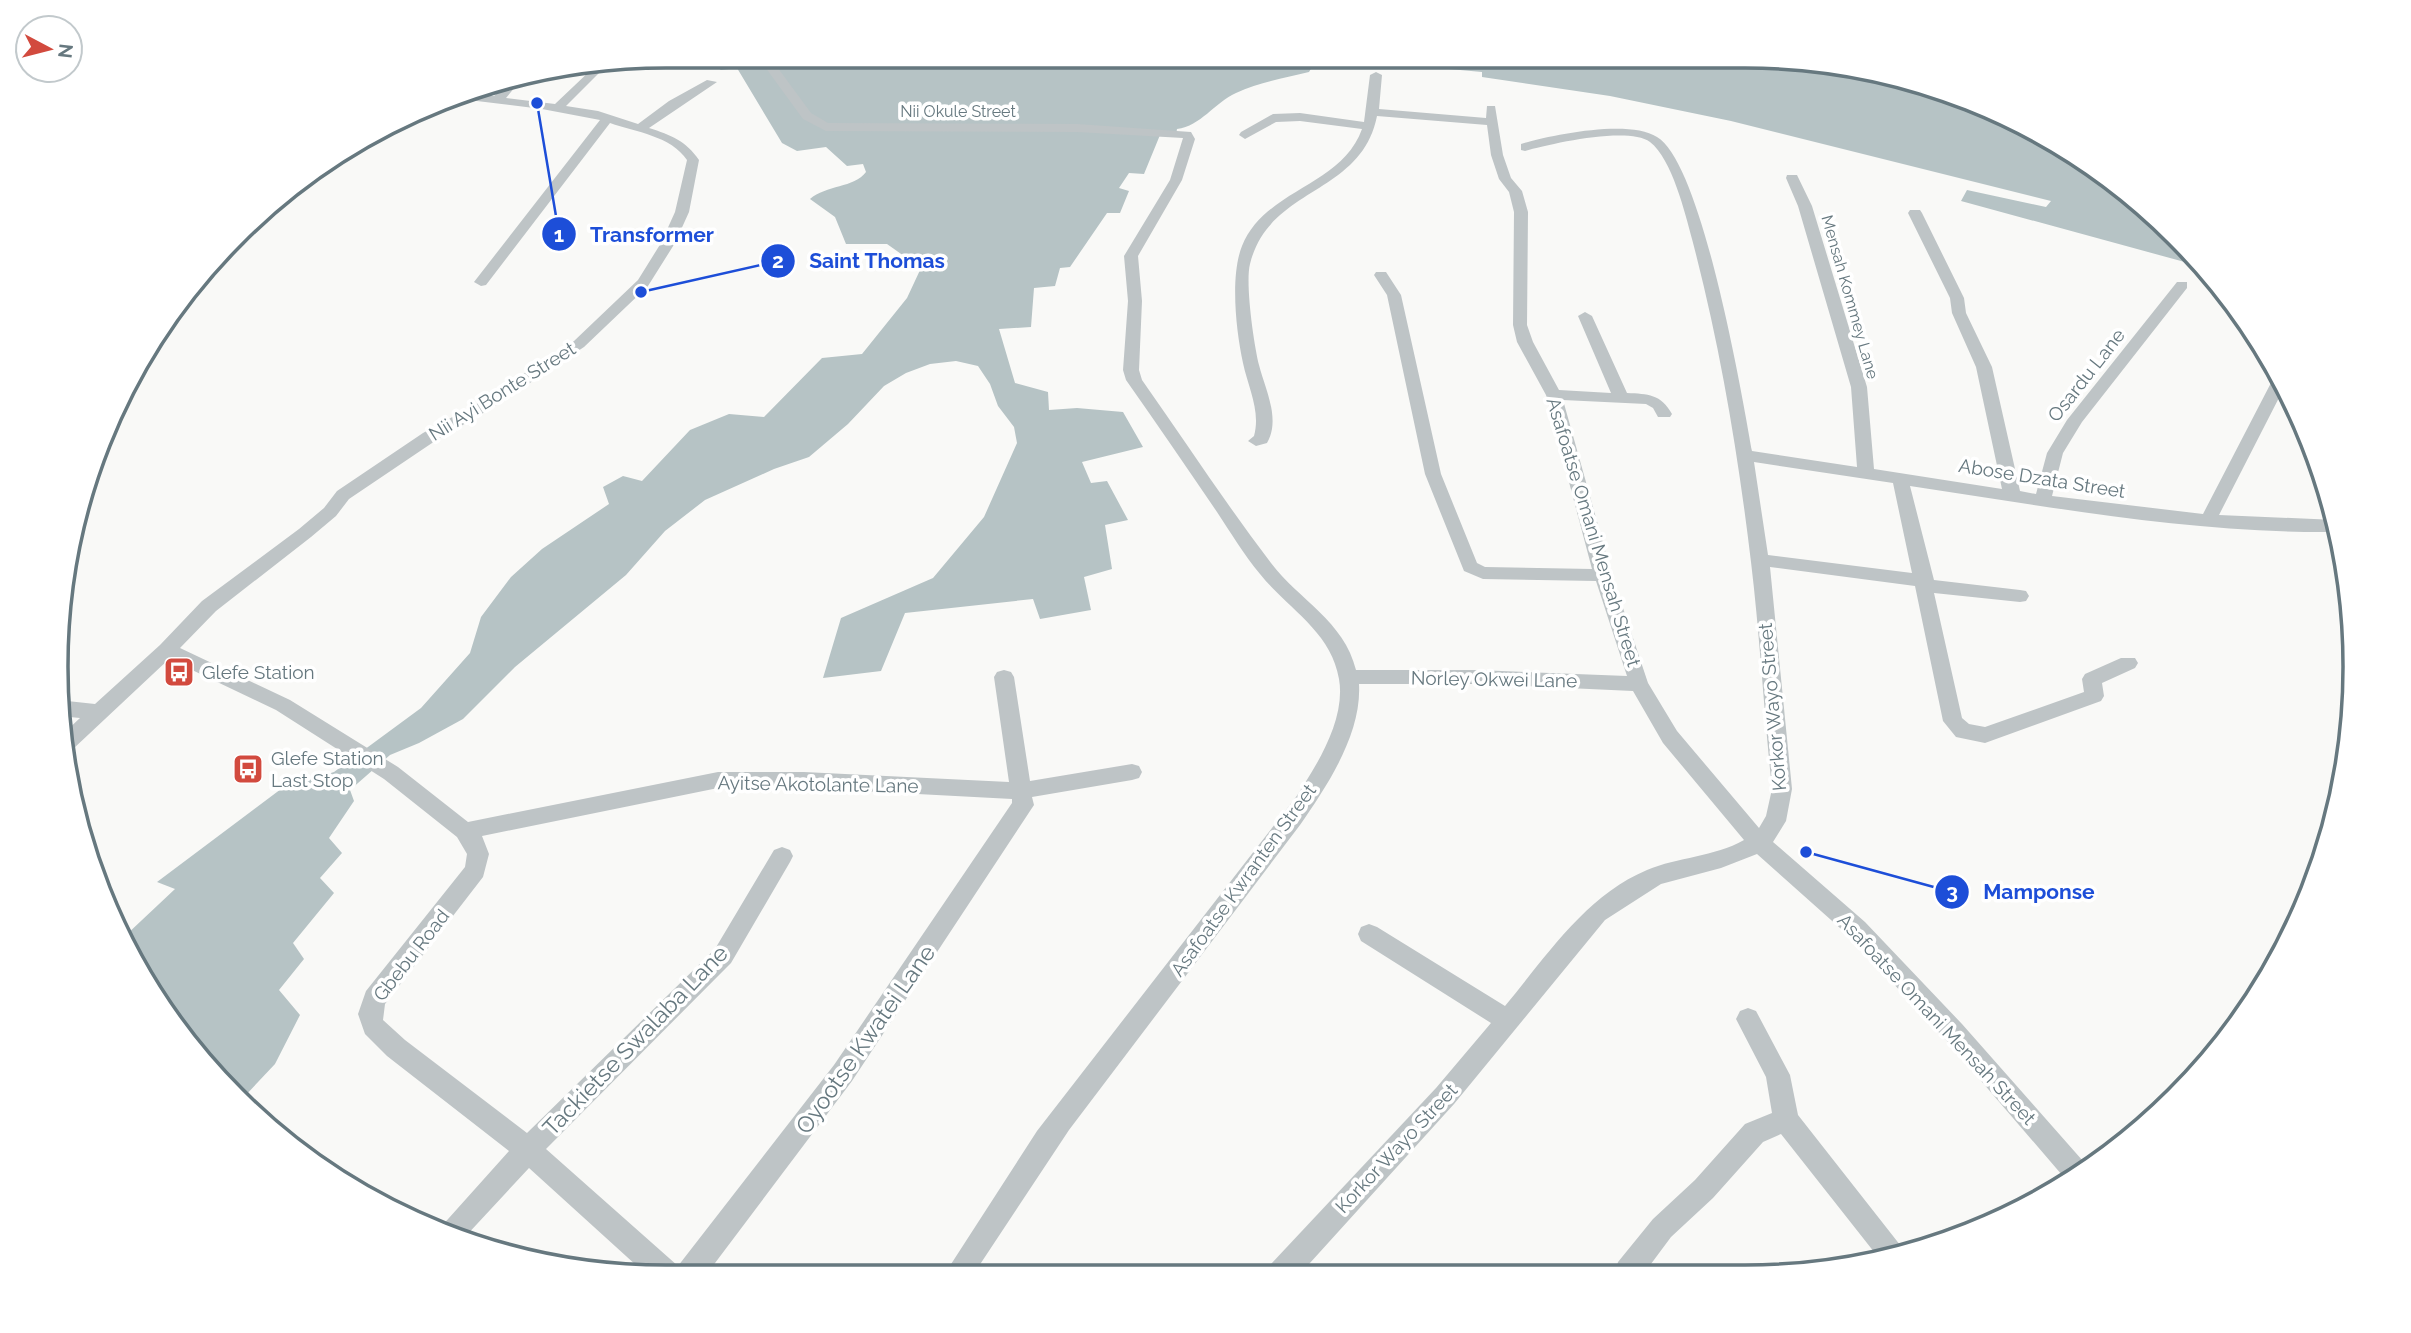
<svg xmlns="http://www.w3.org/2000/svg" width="2411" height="1333" viewBox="0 0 2411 1333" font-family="Raleway,sans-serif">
<rect width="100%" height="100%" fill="#f9f9f7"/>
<path fill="#b6c3c5" d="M 701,56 L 1784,57 L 1903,77 L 2049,138 L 2147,207 L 2203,267 L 1961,201 L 1967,190 L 2046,207 L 2051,201 L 1731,121 L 1610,96 L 1482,77 L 1482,72 L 1405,65 L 1312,67 L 1309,72 C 1285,78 1259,82 1236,93 C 1214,103 1201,126 1177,129 L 1176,135 L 1160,135 L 1144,174 L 1129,173 L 1119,188 L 1129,191 L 1120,213 L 1107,213 L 1070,267 L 1060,268 L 1055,286 L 1034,288 L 1031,327 L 999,329 L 1015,383 L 1048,392 L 1049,410 L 1077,408 L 1123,412 L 1143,447 L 1082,462 L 1091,483 L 1107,481 L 1128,520 L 1105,525 L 1112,569 L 1084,577 L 1091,610 L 1040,619 L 1033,599 L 905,613 L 881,671 L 823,678 L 841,618 L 933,578 L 984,517 L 1017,443 L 1014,427 L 998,406 L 990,384 L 978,366 L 956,361 L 930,364 L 906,373 L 884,386 L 848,424 L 809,457 L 774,469 L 705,500 L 665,531 L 626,575 L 515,667 L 463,719 L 419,743 L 390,755 L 350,790 L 354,801 L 329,838 L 342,853 L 320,878 L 334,893 L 293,943 L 304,959 L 279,990 L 300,1015 L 275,1064 L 243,1098 L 208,1069 L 125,936 L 175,889 L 157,882 L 281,789 L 334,772 L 421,708 L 470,653 L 481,617 L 511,577 L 542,549 L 609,504 L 603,487 L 623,476 L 642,481 L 690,430 L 729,414 L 764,417 L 822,358 L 862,354 L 907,298 L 921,268 L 887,244 L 846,244 L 835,217 L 810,199 C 826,185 854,188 866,172 L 863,164 L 847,166 L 826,147 L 797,151 L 782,143 L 737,68 L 721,70 Z"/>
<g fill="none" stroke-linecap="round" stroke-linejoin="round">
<path fill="#bec4c6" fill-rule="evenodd" d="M 757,56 L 769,56 L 811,113 L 828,123 L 1077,124 L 1191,132 L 1195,139 L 1182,180 L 1138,256 L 1142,301 L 1139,370 L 1142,380 C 1185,441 1226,504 1271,563 C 1299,600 1344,621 1356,670 L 1477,670 L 1627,676 L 1596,581 L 1483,579 L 1464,571 L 1425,474 L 1387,295 L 1374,275 L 1376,272 L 1386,272 L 1401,295 L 1441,474 L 1477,563 L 1485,567 L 1592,569 L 1546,395 L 1517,342 L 1513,325 L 1514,212 L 1509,192 L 1499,179 L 1491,155 L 1487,125 L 1377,116 C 1361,196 1269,186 1250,264 C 1245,283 1254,345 1259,365 C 1265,389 1281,419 1267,443 L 1256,446 L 1248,441 L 1254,436 C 1261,411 1248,387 1243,363 C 1236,331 1230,276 1242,246 C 1265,189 1342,186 1362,129 L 1300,121 L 1276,122 L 1245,139 L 1239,135 L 1241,132 L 1273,114 L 1300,113 L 1364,122 L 1370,75 L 1376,72 L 1382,75 L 1379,109 L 1486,118 L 1487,106 L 1495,106 L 1503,155 L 1511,178 L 1522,191 L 1528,212 L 1527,325 L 1533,342 L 1559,390 L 1611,393 L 1578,316 L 1585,312 L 1592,316 L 1627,393 C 1648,394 1661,394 1672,414 L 1670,417 L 1658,417 L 1653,408 L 1646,404 L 1563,400 L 1612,575 L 1648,683 L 1677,731 L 1759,828 L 1766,816 L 1772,789 C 1764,713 1760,637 1751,562 C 1738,453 1720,345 1692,239 C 1685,213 1672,159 1650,142 C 1628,126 1550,144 1525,151 L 1521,150 L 1521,144 C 1551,135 1629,119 1657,137 C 1702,163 1742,394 1752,451 L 1857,467 L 1851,387 L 1798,206 L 1786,178 L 1787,175 L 1797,175 L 1812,206 L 1867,387 L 1874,469 L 2002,489 L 1976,367 L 1952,313 L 1950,298 L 1908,213 L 1910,210 L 1920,210 L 1922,213 L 1964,298 L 1966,313 L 1992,367 L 2020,491 L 2036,494 L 2047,453 L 2067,420 L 2177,282 L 2187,282 L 2187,288 L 2082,422 L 2063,453 L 2052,496 L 2203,514 L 2273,379 L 2279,375 L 2285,386 L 2219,515 L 2336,520 L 2338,532 C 2195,534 2052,507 1910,486 L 1934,580 L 2020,590 L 2026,591 L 2029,596 L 2026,601 L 2020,602 L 1934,593 L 1962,718 L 1969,724 L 1985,727 L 2084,692 L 2082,679 L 2085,674 L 2121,658 L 2135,658 L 2138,663 L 2135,668 L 2102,683 L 2104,696 L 2101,701 L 1985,743 L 1956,737 L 1943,721 L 1915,586 L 1770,567 L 1792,789 L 1786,821 L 1773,842 L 1865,922 L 1962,1024 L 2090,1169 L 2068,1182 L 1946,1040 L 1849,936 L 1757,854 L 1721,868 L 1661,884 L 1605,920 L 1454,1104 L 1300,1274 L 1268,1274 L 1271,1264 L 1436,1088 L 1491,1023 L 1361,941 L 1358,934 L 1361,927 L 1369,924 L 1377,927 L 1505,1006 C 1546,957 1585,896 1647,870 C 1678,857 1714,857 1744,840 L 1663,743 L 1633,691 L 1477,684 L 1359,684 C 1362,734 1327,786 1300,825 L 1069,1130 L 973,1275 L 944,1275 L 1037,1131 L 1296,797 C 1317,765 1346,719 1339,679 C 1331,631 1288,609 1260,574 C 1244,555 1231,533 1217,512 C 1187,468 1157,424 1126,380 L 1123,370 L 1128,301 L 1124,256 L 1170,180 L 1183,138 L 1077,132 L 826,131 L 803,119 ZM 1754,462 L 1893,483 L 1912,573 L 1768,555 Z
M 606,66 L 566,106 L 598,111 L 638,124 L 669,101 L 707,80 L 717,82 L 649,128 C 671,135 686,141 699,160 L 689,212 L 675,243 L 648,286 L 584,347 L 492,408 L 435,441 L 349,499 L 336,516 L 311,537 L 216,611 L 180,648 L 290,700 L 398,767 L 468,822 L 718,772 L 804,772 L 1009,782 L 994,677 L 997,672 L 1004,670 L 1011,672 L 1014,677 L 1030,781 L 1132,764 L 1139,766 L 1142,772 L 1139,778 L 1132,780 L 1032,797 L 1034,805 L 1030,811 L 852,1081 L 706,1275 L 648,1276 L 529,1168 L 464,1238 L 440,1228 L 509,1151 L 387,1056 L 365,1034 L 358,1014 L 366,991 L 465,867 L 467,854 L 457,837 L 384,779 L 276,710 L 169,659 L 73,749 L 68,750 L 64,733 L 80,718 L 59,716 L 58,700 L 95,704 L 160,645 L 202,601 L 299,529 L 324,508 L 337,491 L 423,433 L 480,402 L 574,341 L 638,280 L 661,243 L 675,212 L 687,160 C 671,136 636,132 610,123 L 486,285 L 481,286 L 474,282 L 600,120 L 542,109 L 452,98 L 462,93 L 494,96 L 508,82 L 521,80 L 506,98 L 555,104 L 593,68 ZM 718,788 L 804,788 L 1012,799 L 1012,803 L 834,1065 L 678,1266 L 546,1149 L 731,963 L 790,862 L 793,856 L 790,850 L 782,847 L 774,850 L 715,949 L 527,1133 L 405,1040 L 383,1020 L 385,1004 L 483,877 L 489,854 L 482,836 Z
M 1748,1008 L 1756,1011 L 1790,1075 L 1798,1115 L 1904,1250 L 1878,1257 L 1781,1134 L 1763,1142 L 1713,1198 L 1671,1237 L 1645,1272 L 1615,1273 L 1618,1262 L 1653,1219 L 1695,1180 L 1745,1124 L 1772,1113 L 1766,1077 L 1736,1019 L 1740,1011 Z"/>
</g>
<defs>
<g id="bus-square" transform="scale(1.575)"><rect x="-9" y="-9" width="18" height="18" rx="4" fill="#d24a3e" stroke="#fff"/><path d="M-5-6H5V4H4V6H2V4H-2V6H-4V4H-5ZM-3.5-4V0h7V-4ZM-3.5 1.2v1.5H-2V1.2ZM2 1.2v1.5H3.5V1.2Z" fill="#fff"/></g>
</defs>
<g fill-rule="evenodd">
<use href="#bus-square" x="179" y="672"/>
<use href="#bus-square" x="248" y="769"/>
</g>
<g text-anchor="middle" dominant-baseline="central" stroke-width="7" stroke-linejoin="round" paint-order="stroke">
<g font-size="16" fill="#66787f" stroke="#fff">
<text x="958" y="111">Nii Okule Street</text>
<text transform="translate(1850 297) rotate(74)">Mensah Kommey Lane</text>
</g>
<g font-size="19" fill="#66787f" stroke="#fff">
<text transform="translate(2086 375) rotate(-52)">Osardu Lane</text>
<text transform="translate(502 391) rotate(-32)">Nii Ayi Bonte Street</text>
<text transform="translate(2042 478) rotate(9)">Abose Dzata Street</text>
<text transform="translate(1594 532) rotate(73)">Asafoatse Omani Mensah Street</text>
<text transform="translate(1494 679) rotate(1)">Norley Okwei Lane</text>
<text transform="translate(1772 707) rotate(-95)">Korkor Wayo Street</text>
<text transform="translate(818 784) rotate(1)">Ayitse Akotolante Lane</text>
<text transform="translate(1243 880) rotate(-54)">Asafoatse Kwranten Street</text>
<text transform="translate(411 955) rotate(-52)">Gbebu Road</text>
<text transform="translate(1937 1019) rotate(47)">Asafoatse Omani Mensah Street</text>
<text transform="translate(1396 1148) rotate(-47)">Korkor Wayo Street</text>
</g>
<g font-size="19" fill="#66787f" stroke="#fff" text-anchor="start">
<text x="202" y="672">Glefe Station</text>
<text x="271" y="758">Glefe Station<tspan x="271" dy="22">Last Stop</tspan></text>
</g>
<g font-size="23" fill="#66787f" stroke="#fff">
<text transform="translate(865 1039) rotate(-55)">Oyootse Kwatei Lane</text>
<text transform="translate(635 1040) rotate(-46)">Tackietse Swalaba Lane</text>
</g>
</g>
<path d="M0 0H2411V1333H0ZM666 68H1745A598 598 0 0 1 2343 666V667A598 598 0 0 1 1745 1265H666A598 598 0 0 1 68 667V666A598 598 0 0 1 666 68Z" fill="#fff" fill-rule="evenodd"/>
<path fill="none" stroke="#66787f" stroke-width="3.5" d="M666 68H1745A598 598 0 0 1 2343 666V667A598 598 0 0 1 1745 1265H666A598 598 0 0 1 68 667V666A598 598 0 0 1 666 68Z"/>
<path fill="none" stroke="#1d4ed8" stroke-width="2.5" d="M537 103L559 234M641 292L778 261M1806 852L1952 892"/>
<g fill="#1d4ed8" stroke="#fff" stroke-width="2.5">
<circle cx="537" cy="103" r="7"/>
<circle cx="641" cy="292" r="7"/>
<circle cx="1806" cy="852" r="7"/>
<circle cx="559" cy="234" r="18"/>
<circle cx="778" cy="261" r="18"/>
<circle cx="1952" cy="892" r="18"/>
</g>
<g font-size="21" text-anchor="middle" font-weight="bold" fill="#fff">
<text x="559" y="242">1</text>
<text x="778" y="268">2</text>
<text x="1952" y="899">3</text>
</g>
<g font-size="21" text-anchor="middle" font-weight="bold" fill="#1d4ed8" stroke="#fff" stroke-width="7" stroke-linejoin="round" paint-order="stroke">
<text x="652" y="242">Transformer</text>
<text x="877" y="268">Saint Thomas</text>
<text x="2039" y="899">Mamponse</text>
</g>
<g transform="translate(49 49) rotate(97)"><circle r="33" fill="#ffffff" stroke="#c2c9cc" stroke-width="2"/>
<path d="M0-5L12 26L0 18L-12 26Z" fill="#d24a3e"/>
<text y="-10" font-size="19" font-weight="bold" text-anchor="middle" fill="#66787f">N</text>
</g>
</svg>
